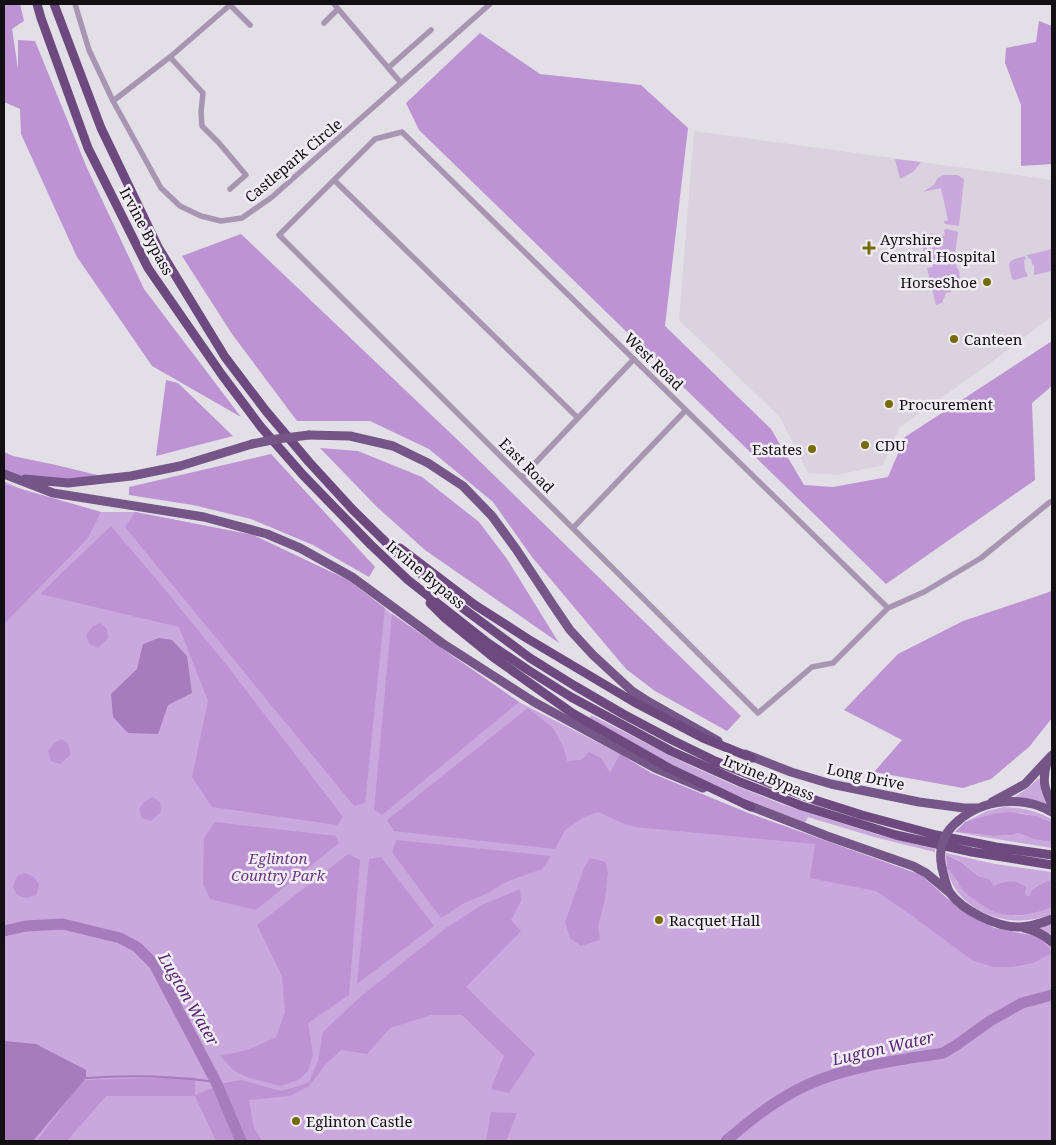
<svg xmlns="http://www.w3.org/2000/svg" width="1056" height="1145" viewBox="0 0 1056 1145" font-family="'Noto Serif',serif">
<rect width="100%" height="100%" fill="#e3dfe6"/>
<path fill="#dad2df" d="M 694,131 L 1052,180 L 1052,316 L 989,364 L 899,428 L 883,465 L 837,475 L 808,473 L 780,417 L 679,320 Z"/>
<path fill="#caa7dd" d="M 895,159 L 921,162 L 913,172 L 900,179 Z
M 943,175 L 957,175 L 964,179 L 959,226 L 945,224 L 944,221 L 948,220 L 941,188 L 923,192 L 935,184 L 937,179 Z
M 946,229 L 956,231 L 958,232 L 954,261 L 959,271 L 960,279 L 955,280 L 951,292 L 946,293 L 942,303 L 936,305 L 927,268 L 933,267 L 931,257 L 925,258 L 920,234 L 925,233 L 926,235 L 933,233 L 935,238 L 945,235 L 944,230 Z
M 1052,249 L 1052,271 L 1034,275 L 1034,266 L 1032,264 L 1031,259 L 1028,258 L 1027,255 Z
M 1025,256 L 1026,259 L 1024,261 L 1025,270 L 1028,276 L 1015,280 L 1012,279 C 1008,261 1006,261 1025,256 Z
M 4,481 L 23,490 L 101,512 L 135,512 L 253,535 L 348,580 L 392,614 L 519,702 L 620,754 L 651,773 L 748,813 L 921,875 L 958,908 L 994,928 L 1026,934 L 1043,931 L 1037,928 L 1052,923 L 1052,1141 L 4,1141 Z
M 591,715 L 687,764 L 736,786 L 784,805 L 876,834 L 935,849 L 935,852 L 874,837 L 808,817 L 805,823 L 721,789 L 644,750 L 589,719 Z
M 1039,778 L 1042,794 L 1047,806 L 1014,798 L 1015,797 L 1028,788 Z
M 1004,807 C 1024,808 1034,810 1052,819 L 1052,823 C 1015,806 1002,814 965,822 L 987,811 Z
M 959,833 L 993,836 L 1012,835 L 1018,833 L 1033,839 L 1049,842 L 1052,841 L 1052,848 Z
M 946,853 L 995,864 L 1052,872 L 1052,879 L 1035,887 L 1030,895 L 1027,896 L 1025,893 L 994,886 L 990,879 L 978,876 L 959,860 L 946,855 Z
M 947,869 L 954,875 L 957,883 L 1006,915 L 1019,916 L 1032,914 L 1052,907 L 1052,914 C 1013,931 957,914 947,869 Z"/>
<path fill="#bd93d4" d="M 4,4 L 20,4 L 24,21 L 12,29 L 18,69 L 18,40 L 35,41 L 87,168 L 144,289 L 241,417 L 152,366 L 77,257 L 21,134 L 20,109 L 4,102 Z
M 1039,21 L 1052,26 L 1052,164 L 1021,166 L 1021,105 L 1005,63 L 1006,48 L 1036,42 Z
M 480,33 L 540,74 L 641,85 L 688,128 L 665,326 L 771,429 L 804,485 L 833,487 L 888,477 L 905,437 L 1052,341 L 1052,386 L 1032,403 L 1035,480 L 886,584 L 419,130 L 406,103 Z
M 241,234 L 464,446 L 741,716 L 727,731 L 655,691 L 626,669 L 532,557 L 493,502 L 429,449 L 370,421 L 297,421 L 232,334 L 182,256 Z
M 166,380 L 178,383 L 233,436 L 156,456 Z
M 320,448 L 358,451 L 422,477 L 479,522 L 507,559 L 559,643 L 425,550 L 377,507 Z
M 4,452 L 13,456 L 56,465 L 97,475 L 93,481 L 32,480 L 4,473 Z
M 271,454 L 375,567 L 369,577 L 313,545 L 251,519 L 193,505 L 129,495 L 129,487 Z
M 4,484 L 101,512 L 88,538 L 4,624 Z
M 135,512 L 253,535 L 348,580 L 385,608 L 365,803 L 354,806 L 125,527 Z
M 111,526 L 162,586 L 229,668 L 343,817 L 337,825 L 212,807 L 192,777 L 208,701 L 179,627 L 40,594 Z
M 1052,591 L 1052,718 L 1029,747 L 991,779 L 963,788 L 874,772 L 902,740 L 844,710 L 898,654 L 963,621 Z
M 392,614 L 519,702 L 382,815 L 374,810 Z
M 100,623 L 107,629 L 108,638 L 98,648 L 89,644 L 86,635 L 92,627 Z
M 528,708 L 553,728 L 563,746 L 567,761 L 581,760 L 589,752 L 601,758 L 610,773 L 620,754 L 651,773 L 748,813 L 921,875 L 958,908 L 994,928 L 1039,937 L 1052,952 L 1052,953 L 1033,963 L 1012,967 L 993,967 L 972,960 L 911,915 L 876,891 L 810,878 L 815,844 L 635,827 L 627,825 L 598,812 L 584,817 L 565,830 L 555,849 L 394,831 L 387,820 Z
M 62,739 L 69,745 L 70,755 L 60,764 L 51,761 L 48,751 L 54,743 Z
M 153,797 L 160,802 L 161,812 L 151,821 L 142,818 L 139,809 L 145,801 Z
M 1009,812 L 1036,816 L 1051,822 L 1052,841 L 1049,842 L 1033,839 L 1018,833 L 1012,835 L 993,836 L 955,832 L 965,822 L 993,814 Z
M 215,822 L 336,836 L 339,843 L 256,910 L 210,899 L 203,883 L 204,838 Z
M 396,840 L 551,856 L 542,869 L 506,882 L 486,894 L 464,903 L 441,918 L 392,852 Z
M 348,854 L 360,860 L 349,995 L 308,1023 L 313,1055 L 308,1071 L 298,1080 L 280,1086 L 249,1078 L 233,1070 L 220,1055 C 241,1054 258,1046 276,1037 L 285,1012 L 282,976 L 257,925 Z
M 946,855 L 960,861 L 978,876 L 990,879 L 994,886 C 1006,881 1015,879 1026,887 L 1025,893 L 1027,896 L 1030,895 C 1032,886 1044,883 1052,879 L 1052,907 C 1024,919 1000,920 975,900 C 971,897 966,894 963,890 C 955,881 957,877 947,869 Z
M 381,857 L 434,926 L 357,984 L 369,859 Z
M 590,858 L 605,862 L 608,872 L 605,899 L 598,926 L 600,940 L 581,946 L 570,938 L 565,922 L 584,868 Z
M 25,873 L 34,877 L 39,885 L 36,895 L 26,898 L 17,895 L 13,887 L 17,876 Z
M 520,889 L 521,901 L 511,920 L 521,931 L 466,987 L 535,1054 L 509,1093 L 491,1089 L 504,1056 L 462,1015 L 431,1015 L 390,1028 L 367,1054 L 341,1050 L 326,1064 L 309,1086 L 290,1096 L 249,1100 L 254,1128 L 262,1141 L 216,1141 L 195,1096 L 106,1096 L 67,1141 L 37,1141 L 83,1080 L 195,1077 L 195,1095 L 224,1083 L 242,1080 L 281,1091 L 299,1086 L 309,1082 L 318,1061 L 323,1032 L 359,998 L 446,928 L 482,905 Z
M 491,1112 L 517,1113 L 506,1141 L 486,1141 Z"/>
<path fill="#a67cbc" d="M 159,638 L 172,640 L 187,656 L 192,693 L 168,705 L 158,734 L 128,733 L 113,717 L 111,694 L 137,669 L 143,644 Z
M 4,1041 L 36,1044 L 86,1070 L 86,1078 L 33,1141 L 4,1141 Z"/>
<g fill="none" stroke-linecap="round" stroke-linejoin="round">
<path stroke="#a67cbc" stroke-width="2" d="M 86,1078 C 129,1075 173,1076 216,1082"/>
<path stroke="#a67cbc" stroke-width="11" d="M 4,931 L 26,926 L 63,924 L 120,938 L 137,947 L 154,964 L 216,1082 L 241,1141
M 726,1141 C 754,1117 784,1093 819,1080 C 858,1065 901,1060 943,1053 L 955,1046 L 990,1021 L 1022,1003 L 1052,995"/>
<path stroke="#a795b1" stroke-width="5.5" d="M 75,4 L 89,50 L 113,101 L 161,188 L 180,206 L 201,216 L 221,221 L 242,218 L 272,197 L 490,4
M 334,4 L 401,83
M 324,23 L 338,9
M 170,57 L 203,93 L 201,112 L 202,126 L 219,143 L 246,175 L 230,189
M 388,68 L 431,30
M 113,101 L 170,57 L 230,5 L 250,25
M 334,180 L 578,418
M 522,477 L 634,359
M 573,528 L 686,410
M 888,608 L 402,132 L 375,139 L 279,235 L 758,713 L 812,667 L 833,663 L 888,608 L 924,592 L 981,558 L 1050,502 L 1052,502"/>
<path stroke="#765588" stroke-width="9" d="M 309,435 L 350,436 L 393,446 L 428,463 L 463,486 L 492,516 L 516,549 L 553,605 L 570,630 L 593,655 L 632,691 L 649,702 L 718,741
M 4,474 L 53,493 L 204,517 L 267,534 L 300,548 L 352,577 L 442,643 L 534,702 L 655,768 L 703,788
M 25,479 L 68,483 L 131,476 L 180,466 L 252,444
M 745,754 L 791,772 L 831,784 L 919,802 L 964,808 L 977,808
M 1047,763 C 1042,781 1044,788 1052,805
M 992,802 L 1025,784 L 1052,755
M 745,804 L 827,836 L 913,866 L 926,873 L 950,893
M 958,821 C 983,799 1023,795 1052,812
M 942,868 C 944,876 946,886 950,893 C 963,911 997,927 1018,927 C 1029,927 1042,923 1052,919
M 1024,928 C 1035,930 1044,935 1052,942"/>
<path stroke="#6d4980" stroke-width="9" d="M 37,4 L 41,18 L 88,148 L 148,268 L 222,375 L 261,427 L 303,475 L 371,545 L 408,580 L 488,643 L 528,670 L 571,697 L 671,751 L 740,782 L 802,806 L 896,835 L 972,852 L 1052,865
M 54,4 L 101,128 L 158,247 L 225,357 L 266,411 L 309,462 L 353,510 L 398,554 L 449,598 L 530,658 L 575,686 L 623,714 L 672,740 L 715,761 L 777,786 L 818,801 L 862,815 L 936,835 L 996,847 L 1052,855
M 400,548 L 475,605 L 528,639 L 634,702 L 703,738 L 752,758
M 430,603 L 445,618 L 493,657 L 572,713 L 669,768 L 751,807"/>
<path stroke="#765588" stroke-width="9" d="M 252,444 L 277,439 L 309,435
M 942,868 C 938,849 943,833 958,821"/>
</g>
<g fill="#756c06" stroke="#f0ecf3" stroke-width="2">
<path d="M866.5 240.5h5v5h5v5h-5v5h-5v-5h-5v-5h5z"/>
<circle cx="987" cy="282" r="5"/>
<circle cx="954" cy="339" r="5"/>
<circle cx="889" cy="404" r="5"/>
<circle cx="865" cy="445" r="5"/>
<circle cx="812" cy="449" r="5"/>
<circle cx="659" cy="920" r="5"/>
<circle cx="296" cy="1121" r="5"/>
</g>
<g text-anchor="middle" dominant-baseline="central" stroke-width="5" stroke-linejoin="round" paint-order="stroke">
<g font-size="15" fill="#121013" stroke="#f0ecf3">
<text transform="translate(293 160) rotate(-40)">Castlepark Circle</text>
<text transform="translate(147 231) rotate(62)">Irvine Bypass</text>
<text transform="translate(654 361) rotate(44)">West Road</text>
<text transform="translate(527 465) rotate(45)">East Road</text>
<text transform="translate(426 574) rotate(40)">Irvine Bypass</text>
<text transform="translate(866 776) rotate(12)">Long Drive</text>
<text transform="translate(769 777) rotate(22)">Irvine Bypass</text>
</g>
<g font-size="15" fill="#121013" stroke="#f0ecf3" text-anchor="start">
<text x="880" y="239">Ayrshire<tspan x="880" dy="17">Central Hospital</tspan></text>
<text x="977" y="282" text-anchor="end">HorseShoe</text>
<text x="964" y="339">Canteen</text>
<text x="899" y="404">Procurement</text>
<text x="875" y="445">CDU</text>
<text x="802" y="449" text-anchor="end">Estates</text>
<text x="669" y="920">Racquet Hall</text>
<text x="306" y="1121">Eglinton Castle</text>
</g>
<g font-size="15" font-style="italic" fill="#6b3684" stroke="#f0ecf3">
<text x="278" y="858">Eglinton<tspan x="278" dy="17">Country Park</tspan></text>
</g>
<g font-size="16" font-style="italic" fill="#5a2573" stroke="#f0ecf3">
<text transform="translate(189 999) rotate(60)">Lugton Water</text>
<text transform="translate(883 1048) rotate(-13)">Lugton Water</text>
</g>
</g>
<rect width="1056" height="1145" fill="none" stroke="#121013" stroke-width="10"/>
</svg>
